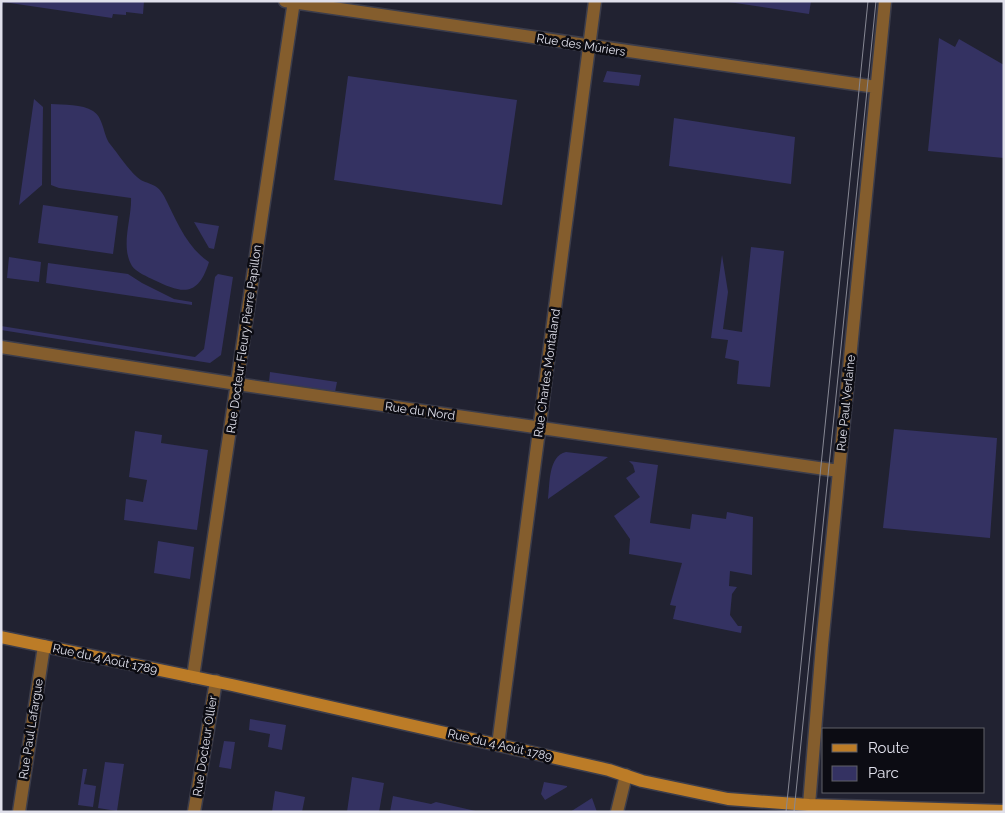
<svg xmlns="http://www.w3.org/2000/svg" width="1005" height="813" viewBox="0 0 1005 813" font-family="Raleway,sans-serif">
<rect width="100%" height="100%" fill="#212231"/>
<path fill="#343262" d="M 1,1 L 144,1 L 143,14 L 126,12 L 126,15 L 113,14 L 112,18 L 3,2 L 1,13 Z
M 722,1 L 811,1 L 809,14 Z
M 939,38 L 955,47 L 959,39 L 1004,65 L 1004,158 L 928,151 Z
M 607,71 L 641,75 L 639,86 L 603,82 Z
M 348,76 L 517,100 L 502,205 L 334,180 Z
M 34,99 L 43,107 L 42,185 L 19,205 Z
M 51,104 C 64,105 82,104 93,111 C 104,118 103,135 110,144 C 119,155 127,168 137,177 C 145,185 156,181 164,196 C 176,219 186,247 209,262 C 198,297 183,294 154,280 C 148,277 136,272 132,266 C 120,246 132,219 131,198 L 59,188 L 51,185 Z
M 674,118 L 795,137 L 791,184 L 669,166 Z
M 43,205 L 118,216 L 113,254 L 38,243 Z
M 194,222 L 219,226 L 214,249 L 209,248 Z
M 751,247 L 784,251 L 770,387 L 737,384 L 739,361 L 725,358 L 728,340 L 711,338 L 722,255 L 728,292 L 723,329 L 742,332 Z
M 9,257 L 41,262 L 39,282 L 7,278 Z
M 48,263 L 128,274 L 142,283 L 174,299 L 192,302 L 192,305 L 46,283 Z
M 218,274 L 233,277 L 221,355 L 210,363 L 1,330 L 1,326 L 195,357 L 204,349 L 215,277 Z
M 270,372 L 337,382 L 335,392 L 269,382 Z
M 894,429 L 997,438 L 990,538 L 883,528 Z
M 135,431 L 162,435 L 161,443 L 208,450 L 197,530 L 124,520 L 126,499 L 143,502 L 147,480 L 129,477 Z
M 566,452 L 608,457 L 548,499 C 550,484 548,456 566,452 Z
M 629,461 L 658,465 L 650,523 L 690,529 L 692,514 L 726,519 L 727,512 L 753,517 L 752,575 L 730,571 L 729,586 L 737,587 L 732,594 L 730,615 L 738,626 L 742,626 L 741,633 L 673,619 L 676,606 L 670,605 L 682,563 L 629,554 L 630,539 L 614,516 L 640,497 L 626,478 L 635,472 L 633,465 Z
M 158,541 L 194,547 L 190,579 L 154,573 Z
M 250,719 L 286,725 L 282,750 L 268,747 L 270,734 L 249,730 Z
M 224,741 L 235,742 L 231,769 L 219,767 Z
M 105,762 L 124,764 L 117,811 L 98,808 Z
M 83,769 L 87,769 L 84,784 L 96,786 L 93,807 L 78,805 Z
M 352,777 L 384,783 L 379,812 L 347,812 Z
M 544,782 L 567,786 L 567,787 L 545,800 L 541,794 Z
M 275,791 L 305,797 L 302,812 L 272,812 Z
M 393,796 L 431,804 L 436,802 L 480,812 L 390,812 Z
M 592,798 L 597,812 L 570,812 Z"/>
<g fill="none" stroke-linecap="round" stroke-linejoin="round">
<g stroke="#3c3d4b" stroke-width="15">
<path id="minor" d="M 285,1 L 876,87
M 1,347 L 237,384 L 839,471
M 193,677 L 294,1
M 498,745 L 595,1
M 809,805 L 822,645 L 885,1
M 19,812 L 44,646
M 194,812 L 216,681
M 617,812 L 626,775"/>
</g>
<g stroke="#3c3d4b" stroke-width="15">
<path id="secondary" d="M 1,637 L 232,685 L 609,770 L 642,781 L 728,799 L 809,805 L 1004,811"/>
</g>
<use href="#minor" stroke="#845d2d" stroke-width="12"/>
<use href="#secondary" stroke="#bc7c27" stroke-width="12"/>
<path stroke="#878894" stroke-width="1" d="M 786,812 L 868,1
M 794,812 L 876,1"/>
</g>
<g text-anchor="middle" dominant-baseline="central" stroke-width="5" stroke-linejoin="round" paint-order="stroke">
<g font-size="12" fill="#e0e0eb" stroke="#0c0c13">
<text transform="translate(581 45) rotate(9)">Rue des Mûriers</text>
<text transform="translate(244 339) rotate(-82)">Rue Docteur Fleury Pierre Papillon</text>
<text transform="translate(547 373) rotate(-82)">Rue Charles Montaland</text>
<text transform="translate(846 403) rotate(-84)">Rue Paul Verlaine</text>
<text transform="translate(420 411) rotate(8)">Rue du Nord</text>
<text transform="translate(105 659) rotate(12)">Rue du 4 Août 1789</text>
<text transform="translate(31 729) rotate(-81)">Rue Paul Lafargue</text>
<text transform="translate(500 745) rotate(13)">Rue du 4 Août 1789</text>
<text transform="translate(205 746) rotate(-81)">Rue Docteur Ollier</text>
</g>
</g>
<rect width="1005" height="813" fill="none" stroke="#e0e0eb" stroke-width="5"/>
<rect x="822" y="728" width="162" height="65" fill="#0c0c13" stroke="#616169"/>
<rect x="832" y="744" width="25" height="8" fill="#bc7c27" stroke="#616169"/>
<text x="868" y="753" font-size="15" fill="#e0e0eb">Route</text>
<rect x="832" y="766" width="25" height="15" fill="#343262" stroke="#616169"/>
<text x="868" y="778" font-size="15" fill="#e0e0eb">Parc</text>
</svg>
